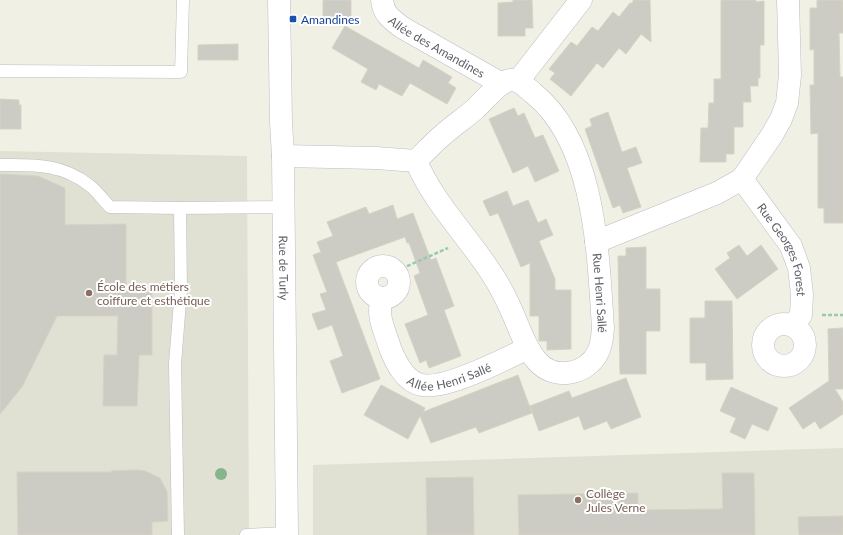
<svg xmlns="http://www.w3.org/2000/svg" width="843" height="535" viewBox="0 0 843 535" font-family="Lato,sans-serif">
<rect width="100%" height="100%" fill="#f0f0e5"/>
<path fill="#e0e0d3" d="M 0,151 L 247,156 L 249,535 L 0,535 Z
M 843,448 L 843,535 L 313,535 L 313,465 Z"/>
<path fill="#cdccc4" stroke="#d5d3c3" d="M 323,0 L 351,0 L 351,20 L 323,20 Z
M 513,0 L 532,0 L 533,28 L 525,28 L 525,36 L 498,36 L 498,3 L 513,2 Z
M 633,0 L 650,0 L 651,42 L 641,34 L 626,54 L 619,48 L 603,68 L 597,63 L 571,96 L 550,79 L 555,73 L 549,69 L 571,42 L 577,46 L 592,27 L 598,31 L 613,12 L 619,17 L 630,3 L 633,3 Z
M 721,0 L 756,0 L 756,2 L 764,1 L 764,45 L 760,45 L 760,78 L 758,78 L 758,86 L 750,86 L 751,102 L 743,102 L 743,127 L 734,127 L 734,154 L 726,154 L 726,162 L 700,162 L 701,128 L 708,128 L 709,103 L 714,103 L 714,79 L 721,79 Z
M 817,0 L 843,0 L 843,33 L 839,33 L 840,77 L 843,77 L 843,223 L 824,223 L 824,208 L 818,208 L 818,133 L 811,134 L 810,85 L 814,85 L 814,49 L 810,50 L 810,8 L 817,8 Z
M 345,26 L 419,68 L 423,60 L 452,77 L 448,83 L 456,88 L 447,104 L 410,83 L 402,96 L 379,84 L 376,90 L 361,82 L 368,69 L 332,48 Z
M 238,44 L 238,60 L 198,60 L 198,45 Z
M 0,99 L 19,100 L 19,105 L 21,105 L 21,129 L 0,129 Z
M 514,108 L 518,116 L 524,113 L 535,138 L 543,135 L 559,171 L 535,182 L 528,166 L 513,173 L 489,119 Z
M 608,112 L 622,152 L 636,147 L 642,163 L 627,168 L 641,207 L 623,213 L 620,205 L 613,208 L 585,129 L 592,126 L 590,119 Z
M 0,174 L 38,176 L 65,188 L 65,225 L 126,224 L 126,291 L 152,291 L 152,355 L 139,355 L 137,406 L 103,406 L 104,355 L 117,355 L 118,316 L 57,316 L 22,387 L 0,414 Z
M 507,191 L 513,206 L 528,200 L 538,223 L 546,219 L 553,235 L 539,241 L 555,279 L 555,290 L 571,290 L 571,349 L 547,350 L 547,341 L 539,341 L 539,316 L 530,316 L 530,263 L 521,267 L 498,213 L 490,216 L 483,201 Z
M 393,205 L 397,219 L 413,213 L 431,260 L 436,258 L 454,306 L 444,310 L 461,356 L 429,368 L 426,360 L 420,363 L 405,324 L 428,315 L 414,276 L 420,273 L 409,243 L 407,243 L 405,237 L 336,262 L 380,379 L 342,393 L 330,361 L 343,356 L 332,325 L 318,330 L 312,314 L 326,310 L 320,294 L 327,292 L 313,255 L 321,252 L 317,242 L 333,236 L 327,222 L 366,207 L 369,214 Z
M 739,245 L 747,256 L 761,245 L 778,269 L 737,299 L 715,269 L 730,258 L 727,253 Z
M 646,247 L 646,289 L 660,289 L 660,331 L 646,331 L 646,374 L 620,374 L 618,256 L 626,256 L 626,248 Z
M 705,301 L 732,301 L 733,379 L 706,380 L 706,363 L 690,363 L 690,318 L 705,318 Z
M 843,328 L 843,389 L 835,389 L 843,402 L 843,414 L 820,429 L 815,421 L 803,429 L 789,408 L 829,381 L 828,329 Z
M 518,375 L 532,413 L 479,433 L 476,427 L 431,443 L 420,416 L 408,439 L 364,415 L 381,385 L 425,408 L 423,412 Z
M 626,378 L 641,417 L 611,429 L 607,421 L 584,430 L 579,416 L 539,431 L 530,406 L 569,391 L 572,398 Z
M 731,387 L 778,408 L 768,431 L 752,424 L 745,439 L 730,432 L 736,418 L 720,411 Z
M 137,470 L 145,471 L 160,478 L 167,492 L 168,521 L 152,522 L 152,535 L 18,535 L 17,472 L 112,472 L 111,471 Z
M 722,473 L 754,473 L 755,535 L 519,535 L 518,495 L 638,493 L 638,510 L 723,509 Z
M 473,477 L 474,535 L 427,535 L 426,478 Z
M 843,516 L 843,535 L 799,535 L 798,517 Z"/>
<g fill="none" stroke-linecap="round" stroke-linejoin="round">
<g stroke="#bcbdc4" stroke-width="13">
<path id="service" d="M 0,71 L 181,72 L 183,0
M 0,165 C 33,165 61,163 89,185 C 97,191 103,200 110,207 L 180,208
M 178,535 L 175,364 L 181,289 L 180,208 L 284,207
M 246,535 L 287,533"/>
</g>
<g stroke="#bcbdc4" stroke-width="23">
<g id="minor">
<path id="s1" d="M 279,0 L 281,122 L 283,156 L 287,535"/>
<path id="s2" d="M 382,0 C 383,14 392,20 403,28 L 502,84"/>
<path id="s3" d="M 788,0 L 790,75 L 787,103 L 781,119 L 772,135 L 742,179 L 791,246 L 799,268 L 802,294 L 801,315 L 793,326"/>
<path d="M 518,81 L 581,0"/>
<path id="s4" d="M 283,156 L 376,158 L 416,161 C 425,152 434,142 444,134 C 454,125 465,118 475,109 C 483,102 500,81 510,80 C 519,79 527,88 533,93 C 596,143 598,255 603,328 C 602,336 602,345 598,352 C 587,375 554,381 537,361 C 528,351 523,338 518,326 C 512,311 505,296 497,282 C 472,240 435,206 416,161"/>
<path d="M 596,242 L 717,193 L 742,179"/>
<circle cx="383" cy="282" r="16"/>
<path id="s5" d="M 382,298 C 376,316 385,331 390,348 C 396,363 405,382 422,385 C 446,390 505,359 528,348"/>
<circle cx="784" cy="345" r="21"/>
</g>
</g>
<path stroke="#98cab2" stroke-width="2.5" stroke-dasharray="4 2" stroke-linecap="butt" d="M 396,271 L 448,248
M 822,315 L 843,315"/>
<use href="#service" stroke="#fff" stroke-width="12"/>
<use href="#minor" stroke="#fff" stroke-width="22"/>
</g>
<circle fill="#86b48d" cx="221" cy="474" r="6"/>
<rect fill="#1a4fb4" stroke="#fff" stroke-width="1.5" x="289" y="15" width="8" height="8" rx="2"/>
<g fill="#8d6e63" stroke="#fff" stroke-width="1.5">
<circle cx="89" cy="293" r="4"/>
<circle cx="578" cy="500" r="4"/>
</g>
<g text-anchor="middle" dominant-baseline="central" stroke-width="4" stroke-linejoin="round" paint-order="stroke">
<g font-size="12" fill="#164399" stroke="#fff" text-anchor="start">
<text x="301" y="19">Amandines</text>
</g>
<g font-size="12" fill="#5c5f66" stroke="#fff">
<text stroke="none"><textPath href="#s2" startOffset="75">Allée des Amandines</textPath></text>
<text stroke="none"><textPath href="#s3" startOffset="275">Rue Georges Forest</textPath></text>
<text stroke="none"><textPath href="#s1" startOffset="268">Rue de Turly</textPath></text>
<text stroke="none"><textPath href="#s4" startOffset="502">Rue Henri Sallé</textPath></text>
<text stroke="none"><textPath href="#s5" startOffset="131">Allée Henri Sallé</textPath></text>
</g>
<g font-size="12" fill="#785e54" stroke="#fff" text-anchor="start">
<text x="97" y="286">École des métiers<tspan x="97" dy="14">coiffure et esthétique</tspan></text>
<text x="586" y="493">Collège<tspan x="586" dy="14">Jules Verne</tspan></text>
</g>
</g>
</svg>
